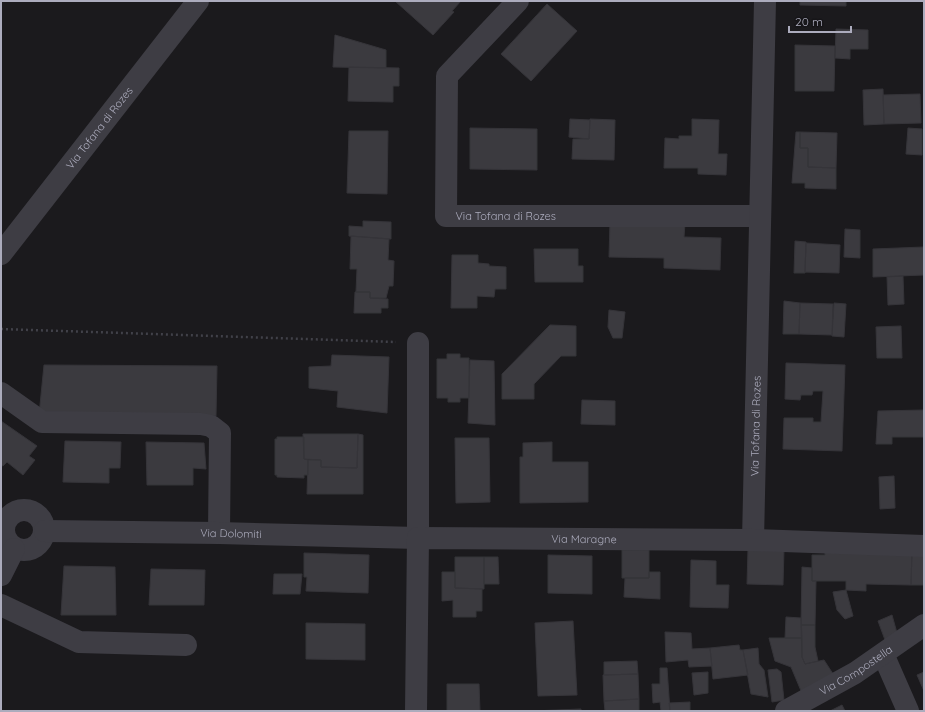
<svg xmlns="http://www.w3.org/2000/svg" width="925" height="712" viewBox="0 0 925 712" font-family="Quicksand,sans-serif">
<rect width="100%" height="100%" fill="#1b1a1d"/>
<path fill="#3b3a3f" stroke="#353439" d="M 395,1 L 461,1 L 452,11 L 454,12 L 433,35 Z
M 800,1 L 846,1 L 846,6 L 800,5 Z
M 547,4 L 577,31 L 531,81 L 501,54 Z
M 836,29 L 868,30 L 868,49 L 850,49 L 850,59 L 835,58 Z
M 335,35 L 386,50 L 386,68 L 333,67 Z
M 795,45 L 835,46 L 834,91 L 795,91 Z
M 349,67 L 399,68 L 399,86 L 393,86 L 393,102 L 348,101 Z
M 883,89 L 884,124 L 864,125 L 863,90 Z
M 920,94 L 921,123 L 884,124 L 883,95 Z
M 570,119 L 590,120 L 589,139 L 569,137 Z
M 590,119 L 615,120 L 614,160 L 572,159 L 573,139 L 589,139 Z
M 692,119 L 719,120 L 718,154 L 727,154 L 726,175 L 698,174 L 698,168 L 664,168 L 665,138 L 679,139 L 679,136 L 692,136 Z
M 470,128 L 537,129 L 537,170 L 470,169 Z
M 908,128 L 922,129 L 922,155 L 906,154 Z
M 349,131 L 388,131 L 387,194 L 347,193 Z
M 796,132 L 800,132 L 800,148 L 808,148 L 808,167 L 836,168 L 836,189 L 805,188 L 805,183 L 792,183 Z
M 800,132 L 837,133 L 836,168 L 808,167 L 808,148 L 800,148 Z
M 363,221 L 391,222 L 391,239 L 349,236 L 349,226 L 363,227 Z
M 610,221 L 685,223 L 684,237 L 721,238 L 720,270 L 664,268 L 664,258 L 609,257 Z
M 845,229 L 860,230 L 860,258 L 844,257 Z
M 351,236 L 389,239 L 388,260 L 394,261 L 393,286 L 389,286 L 386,298 L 370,298 L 370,292 L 356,292 L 357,269 L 350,269 Z
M 795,241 L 806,242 L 805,273 L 794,273 Z
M 806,243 L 840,245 L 839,273 L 805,272 Z
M 924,247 L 924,275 L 873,277 L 873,249 Z
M 534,249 L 578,249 L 578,266 L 583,266 L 583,282 L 535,282 Z
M 452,255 L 478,255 L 478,263 L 489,264 L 489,266 L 506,267 L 506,289 L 495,289 L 494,297 L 477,296 L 477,308 L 451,308 Z
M 903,276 L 904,304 L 888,305 L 887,277 Z
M 355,292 L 370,292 L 370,298 L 388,299 L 388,308 L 381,308 L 381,313 L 354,313 Z
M 784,301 L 800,303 L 799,334 L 783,334 Z
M 800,303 L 833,304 L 832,335 L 799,334 Z
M 834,303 L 846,304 L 844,337 L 832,336 Z
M 609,310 L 625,312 L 622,338 L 613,338 L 608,327 Z
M 550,325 L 576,326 L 576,356 L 561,356 L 534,384 L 534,399 L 502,399 L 502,374 Z
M 901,326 L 902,358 L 877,358 L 876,327 Z
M 447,354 L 460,354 L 460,358 L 469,358 L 469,398 L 460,398 L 460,402 L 448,402 L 448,398 L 437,398 L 437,359 L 447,359 Z
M 332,355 L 389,357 L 387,413 L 337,407 L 338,391 L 309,388 L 309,367 L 331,366 Z
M 470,360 L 494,361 L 495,425 L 468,423 Z
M 786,363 L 845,365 L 842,451 L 783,449 L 784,418 L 813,418 L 813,422 L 821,422 L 823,391 L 813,391 L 812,395 L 801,395 L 800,400 L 785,399 Z
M 44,365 L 217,366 L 216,416 L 39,415 Z
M 582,400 L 615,401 L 615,425 L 581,424 Z
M 924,410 L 924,437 L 892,437 L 892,444 L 876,444 L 878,411 Z
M 1,421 L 37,446 L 29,456 L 35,460 L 23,475 L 7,462 L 3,466 L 1,465 Z
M 303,434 L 358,434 L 357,468 L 321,467 L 321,460 L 304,459 Z
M 358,434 L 363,435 L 363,494 L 307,494 L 308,460 L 321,460 L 321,467 L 357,468 Z
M 277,437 L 304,437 L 304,459 L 308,460 L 308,475 L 304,475 L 304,478 L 277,477 L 277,475 L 275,475 L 275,439 L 277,439 Z
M 455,438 L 489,438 L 490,502 L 456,503 Z
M 65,441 L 121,442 L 120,468 L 109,468 L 109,483 L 63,482 Z
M 146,442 L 204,443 L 206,469 L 193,468 L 193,485 L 147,485 Z
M 552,442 L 552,462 L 588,462 L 588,502 L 520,503 L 520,457 L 523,457 L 523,443 Z
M 894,476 L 895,508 L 880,509 L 879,477 Z
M 825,546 L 912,550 L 911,585 L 866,584 L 866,591 L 846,590 L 846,581 L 812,581 L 812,555 L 825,555 Z
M 748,549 L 784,549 L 783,585 L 747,584 Z
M 622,550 L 649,550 L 649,578 L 622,578 Z
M 912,550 L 924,550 L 924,585 L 911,585 Z
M 304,553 L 369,555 L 368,593 L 306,591 L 307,577 L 304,577 Z
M 548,555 L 592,556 L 592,594 L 548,593 Z
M 455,557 L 484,557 L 484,589 L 455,588 Z
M 484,557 L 498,557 L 499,584 L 484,584 Z
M 691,560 L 716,561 L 716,585 L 729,585 L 728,608 L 690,607 Z
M 64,566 L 115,567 L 116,615 L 61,615 Z
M 802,567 L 812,568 L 812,581 L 816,581 L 815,625 L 801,625 Z
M 151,569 L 205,570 L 204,605 L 149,605 Z
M 442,572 L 455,572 L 455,588 L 482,589 L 482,611 L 476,611 L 476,617 L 453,617 L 453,600 L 442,601 Z
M 649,572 L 660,572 L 660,599 L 624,597 L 625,578 L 649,578 Z
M 274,574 L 302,574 L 300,594 L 273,594 Z
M 846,590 L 853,616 L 845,619 L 837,610 L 833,592 Z
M 892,615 L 897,633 L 885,640 L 878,621 Z
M 786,617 L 801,618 L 802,638 L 785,638 Z
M 573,621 L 577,695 L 538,696 L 535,623 Z
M 306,623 L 365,624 L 365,660 L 306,659 Z
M 801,625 L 815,625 L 815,647 L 818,661 L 805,664 L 802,657 Z
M 665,632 L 691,633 L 692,649 L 710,648 L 712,666 L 689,667 L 688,660 L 666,662 Z
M 769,638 L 802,638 L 802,657 L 805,664 L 824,660 L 837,680 L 804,698 L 791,667 L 775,661 Z
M 739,645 L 740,650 L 743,650 L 748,675 L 713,679 L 710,648 Z
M 758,648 L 759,664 L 764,670 L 768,697 L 751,694 L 743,650 Z
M 637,661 L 638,674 L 604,675 L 604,662 Z
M 660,668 L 667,668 L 670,711 L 661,711 L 660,702 L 653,703 L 652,684 L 660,684 Z
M 777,669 L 781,672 L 784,700 L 772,702 L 768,670 Z
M 708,672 L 708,693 L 694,695 L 692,673 Z
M 924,672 L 924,691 L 917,675 Z
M 638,674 L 639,699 L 604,701 L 603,675 Z
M 447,684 L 479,684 L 480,711 L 447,711 Z
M 639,699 L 639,711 L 605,711 L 604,701 Z
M 690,702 L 690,711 L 670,711 L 669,703 Z
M 842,705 L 845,711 L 830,711 Z
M 581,709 L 581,711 L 532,711 Z"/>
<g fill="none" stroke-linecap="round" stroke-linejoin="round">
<path stroke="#414149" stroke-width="2.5" stroke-dasharray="2 3" stroke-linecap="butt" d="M 1,329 L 396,342"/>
<g stroke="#3e3d44" stroke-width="22">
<path id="s1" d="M 518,1 L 447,76 L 446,216 L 760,216"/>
<path id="s2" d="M 1,254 L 198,1"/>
<path d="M 1,393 L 42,422 L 201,424 L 211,426 L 220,433 L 219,533"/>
<circle cx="24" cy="530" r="20"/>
<path id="s3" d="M 45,531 L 219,533 L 418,538 L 418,343"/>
<path id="s4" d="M 753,540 L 765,1"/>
<path d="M 1,575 L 14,549"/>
<path d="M 1,605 L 79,642 L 186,645"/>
<path d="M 883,654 L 908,711"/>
<path id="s5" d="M 416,711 L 418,538 L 753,540 L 924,546"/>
<path id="s6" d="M 786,711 L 855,673 L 924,625"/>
</g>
</g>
<g text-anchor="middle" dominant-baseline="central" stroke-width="3" stroke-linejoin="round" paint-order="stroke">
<g font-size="11" fill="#acacbd" stroke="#161518">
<text stroke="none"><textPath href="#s2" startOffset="160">Via Tofana di Rozes</textPath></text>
<text stroke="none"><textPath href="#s1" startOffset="303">Via Tofana di Rozes</textPath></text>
<text stroke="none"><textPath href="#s4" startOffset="114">Via Tofana di Rozes</textPath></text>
<text stroke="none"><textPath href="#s3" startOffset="186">Via Dolomiti</textPath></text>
<text stroke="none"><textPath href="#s5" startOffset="339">Via Maragne</textPath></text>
<text stroke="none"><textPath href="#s6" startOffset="81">Via Compostella</textPath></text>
</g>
</g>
<rect width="925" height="712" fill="none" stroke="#acacbd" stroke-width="4"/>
<path d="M789 26v6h62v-6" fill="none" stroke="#acacbd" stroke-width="2"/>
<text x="795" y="26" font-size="12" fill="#acacbd" stroke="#161518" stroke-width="3" paint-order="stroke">20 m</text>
</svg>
